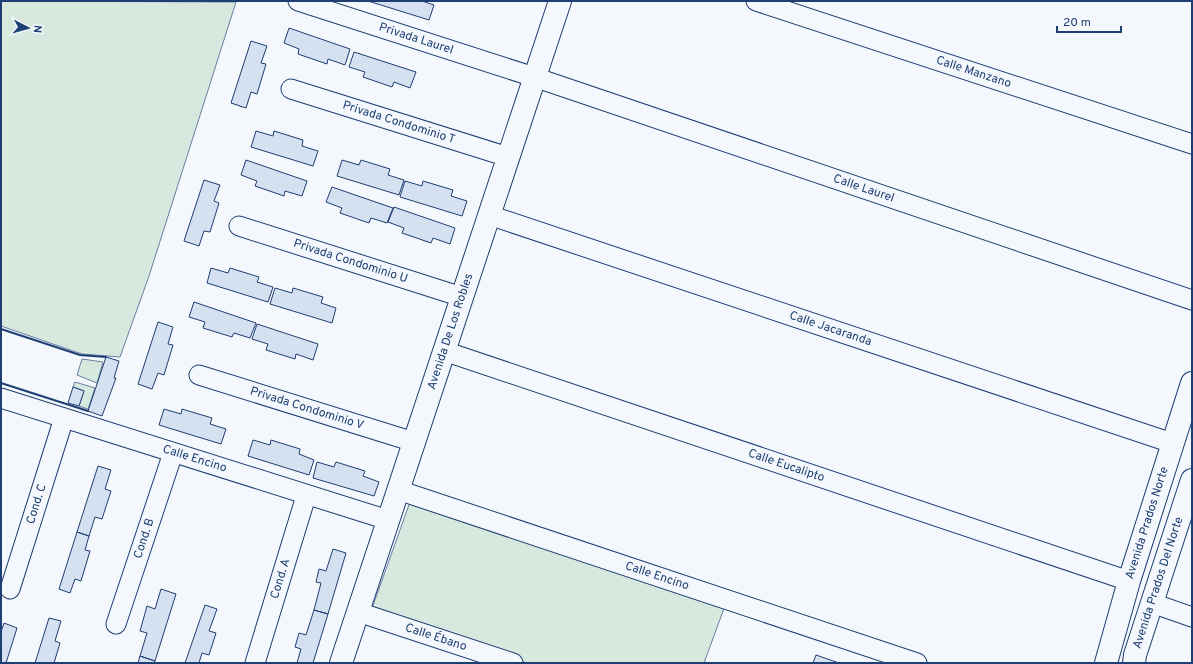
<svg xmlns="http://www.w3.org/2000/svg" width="1193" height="664" viewBox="0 0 1193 664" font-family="Overpass,sans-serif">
<rect width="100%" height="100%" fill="#f4f7fb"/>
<path fill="#d7e8df" stroke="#687fa3" d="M 1,1 L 236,2 L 149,276 L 120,357 L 82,354 L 1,326 Z
M 82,359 L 103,362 L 97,383 L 77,375 Z
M 75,382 L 95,388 L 88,409 L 79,406 L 84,391 L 73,387 Z
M 410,502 L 726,603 L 704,663 L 527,663 L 371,611 Z"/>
<path fill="#d5e0f0" stroke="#1d3f73" d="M 368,1 L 422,1 L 434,5 L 429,20 Z
M 289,28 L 350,49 L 345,65 L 328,59 L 327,64 L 298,54 L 299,49 L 284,43 Z
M 251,41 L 267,46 L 261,63 L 266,64 L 257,94 L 251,92 L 246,108 L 231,103 Z
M 354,52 L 416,72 L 410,88 L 394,82 L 392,87 L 363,77 L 365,72 L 349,67 Z
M 256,131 L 273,136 L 274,131 L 303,140 L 302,146 L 318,151 L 313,166 L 251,147 Z
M 246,160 L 307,181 L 302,196 L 285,191 L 284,196 L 255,186 L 257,181 L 241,175 Z
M 342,160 L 359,165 L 361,160 L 390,169 L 388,175 L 404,180 L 399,195 L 337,176 Z
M 204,180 L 220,185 L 214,201 L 219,203 L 210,232 L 204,231 L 199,246 L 184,241 Z
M 405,181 L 422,186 L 423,181 L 453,190 L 451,196 L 467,201 L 462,216 L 400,197 Z
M 332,187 L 393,208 L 387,223 L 371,218 L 369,223 L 340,213 L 342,208 L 326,202 Z
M 394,207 L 455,228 L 450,244 L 433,238 L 431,243 L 402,233 L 404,228 L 388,222 Z
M 211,268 L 228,273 L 230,268 L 259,277 L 257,282 L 273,287 L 268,302 L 207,283 Z
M 275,288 L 292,293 L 293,288 L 323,297 L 321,303 L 336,308 L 332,323 L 270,304 Z
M 194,302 L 256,323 L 250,338 L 234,333 L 232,337 L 203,328 L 205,322 L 189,317 Z
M 158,322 L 173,327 L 168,344 L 173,345 L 164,375 L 158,373 L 152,389 L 138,384 Z
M 257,324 L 318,344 L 313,360 L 296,354 L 295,359 L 266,350 L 268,344 L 252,339 Z
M 106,357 L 119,361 L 114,378 L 116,378 L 102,416 L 88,411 Z
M 73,387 L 84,391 L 79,406 L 68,403 Z
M 164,409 L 181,414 L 182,409 L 212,418 L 210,424 L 226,429 L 221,444 L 159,425 Z
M 253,440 L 270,445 L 271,440 L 300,449 L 299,454 L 314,460 L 309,475 L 248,456 Z
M 317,462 L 334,467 L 336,462 L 365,471 L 363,476 L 379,482 L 374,496 L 313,478 Z
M 98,466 L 111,470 L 105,489 L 111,491 L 102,519 L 95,517 L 89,536 L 77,532 Z
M 77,532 L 89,536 L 85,550 L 90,551 L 81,581 L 75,579 L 70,593 L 59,589 Z
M 333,549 L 346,553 L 328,614 L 314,610 L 321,583 L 316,582 L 319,569 L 326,571 Z
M 161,589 L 176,594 L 155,661 L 140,656 L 147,633 L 140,631 L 147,606 L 155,609 Z
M 205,605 L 217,609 L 209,631 L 216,633 L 209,655 L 202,653 L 199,663 L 185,663 Z
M 314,610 L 328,614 L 313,663 L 297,663 L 301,649 L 295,647 L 299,633 L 306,635 Z
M 49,618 L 61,621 L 55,641 L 60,643 L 54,663 L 35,663 Z
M 4,623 L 17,628 L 6,663 L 1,663 L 1,632 Z
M 816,655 L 839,663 L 813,663 Z
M 140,656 L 155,661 L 154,663 L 138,663 Z"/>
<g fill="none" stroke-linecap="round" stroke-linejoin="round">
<g stroke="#1d3f73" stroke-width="21">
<g id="street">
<path id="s1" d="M 298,1 L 534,77 L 1192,300"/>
<path id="s2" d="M 756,1 L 1192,144"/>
<path id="s3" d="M 291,89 L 508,157"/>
<path id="s4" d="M 489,215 L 1172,443"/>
<path id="s5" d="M 239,226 L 462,297"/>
<path id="s6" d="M 444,351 L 1129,581"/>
<path id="s7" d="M 199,375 L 414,442"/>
<path id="s8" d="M 1,398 L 388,520"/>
<path id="s9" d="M 398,490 L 917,663"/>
<path id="s10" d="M 10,589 L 64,418"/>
<path d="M 1152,603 L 1192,617"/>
<path id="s11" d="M 358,612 L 513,663"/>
<path id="s12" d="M 116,624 L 173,453"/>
<path id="s13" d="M 255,663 L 306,496"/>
</g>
</g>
<g stroke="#1d3f73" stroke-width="24">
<g id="secondary">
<path id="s14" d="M 341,663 L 560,1"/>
<path id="s15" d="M 1106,663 L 1129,581 L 1192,383"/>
<path id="s16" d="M 1134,663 L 1135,655 L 1192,480"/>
</g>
</g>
<use href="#street" stroke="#f4f7fb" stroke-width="19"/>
<use href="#secondary" stroke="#f4f7fb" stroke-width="22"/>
<path stroke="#1d3f73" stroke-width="2" d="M 1,329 L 80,355 L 106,357
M 1,383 L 88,411"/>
</g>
<g text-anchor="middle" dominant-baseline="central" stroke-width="3" stroke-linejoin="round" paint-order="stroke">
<g font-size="12" fill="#1d3f73" stroke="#f4f7fb">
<text stroke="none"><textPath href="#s1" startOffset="124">Privada Laurel</textPath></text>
<text stroke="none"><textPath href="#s2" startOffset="229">Calle Manzano</textPath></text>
<text stroke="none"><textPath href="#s3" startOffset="113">Privada Condominio T</textPath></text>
<text stroke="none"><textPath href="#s1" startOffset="596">Calle Laurel</textPath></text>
<text stroke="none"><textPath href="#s5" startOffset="117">Privada Condominio U</textPath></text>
<text stroke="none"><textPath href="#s4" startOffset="360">Calle Jacaranda</textPath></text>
<text stroke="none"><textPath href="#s14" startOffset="349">Avenida De Los Robles</textPath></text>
<text stroke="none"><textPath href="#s7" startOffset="113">Privada Condominio V</textPath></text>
<text stroke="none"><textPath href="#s8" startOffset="203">Calle Encino</textPath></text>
<text stroke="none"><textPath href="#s6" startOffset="361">Calle Eucalipto</textPath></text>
<text stroke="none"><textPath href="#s10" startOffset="89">Cond. C</textPath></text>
<text stroke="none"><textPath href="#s15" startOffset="146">Avenida Prados Norte</textPath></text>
<text stroke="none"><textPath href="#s12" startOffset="90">Cond. B</textPath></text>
<text stroke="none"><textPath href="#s9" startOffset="273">Calle Encino</textPath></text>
<text stroke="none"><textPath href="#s13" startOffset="88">Cond. A</textPath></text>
<text stroke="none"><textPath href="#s16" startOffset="84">Avenida Prados Del Norte</textPath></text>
<text stroke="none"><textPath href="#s11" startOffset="82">Calle Ébano</textPath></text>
</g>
</g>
<rect width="1193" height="664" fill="none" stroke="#1d3f73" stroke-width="4"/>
<g transform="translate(28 28) rotate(96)" stroke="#f4f7fb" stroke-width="3" paint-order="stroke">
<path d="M0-3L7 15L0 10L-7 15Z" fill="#1d3f73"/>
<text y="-6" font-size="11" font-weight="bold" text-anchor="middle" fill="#1d3f73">N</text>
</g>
<path d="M1057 26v6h64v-6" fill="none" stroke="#1d3f73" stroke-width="2"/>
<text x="1063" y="26" font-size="12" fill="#1d3f73" stroke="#f4f7fb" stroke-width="3" paint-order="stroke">20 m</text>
</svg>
